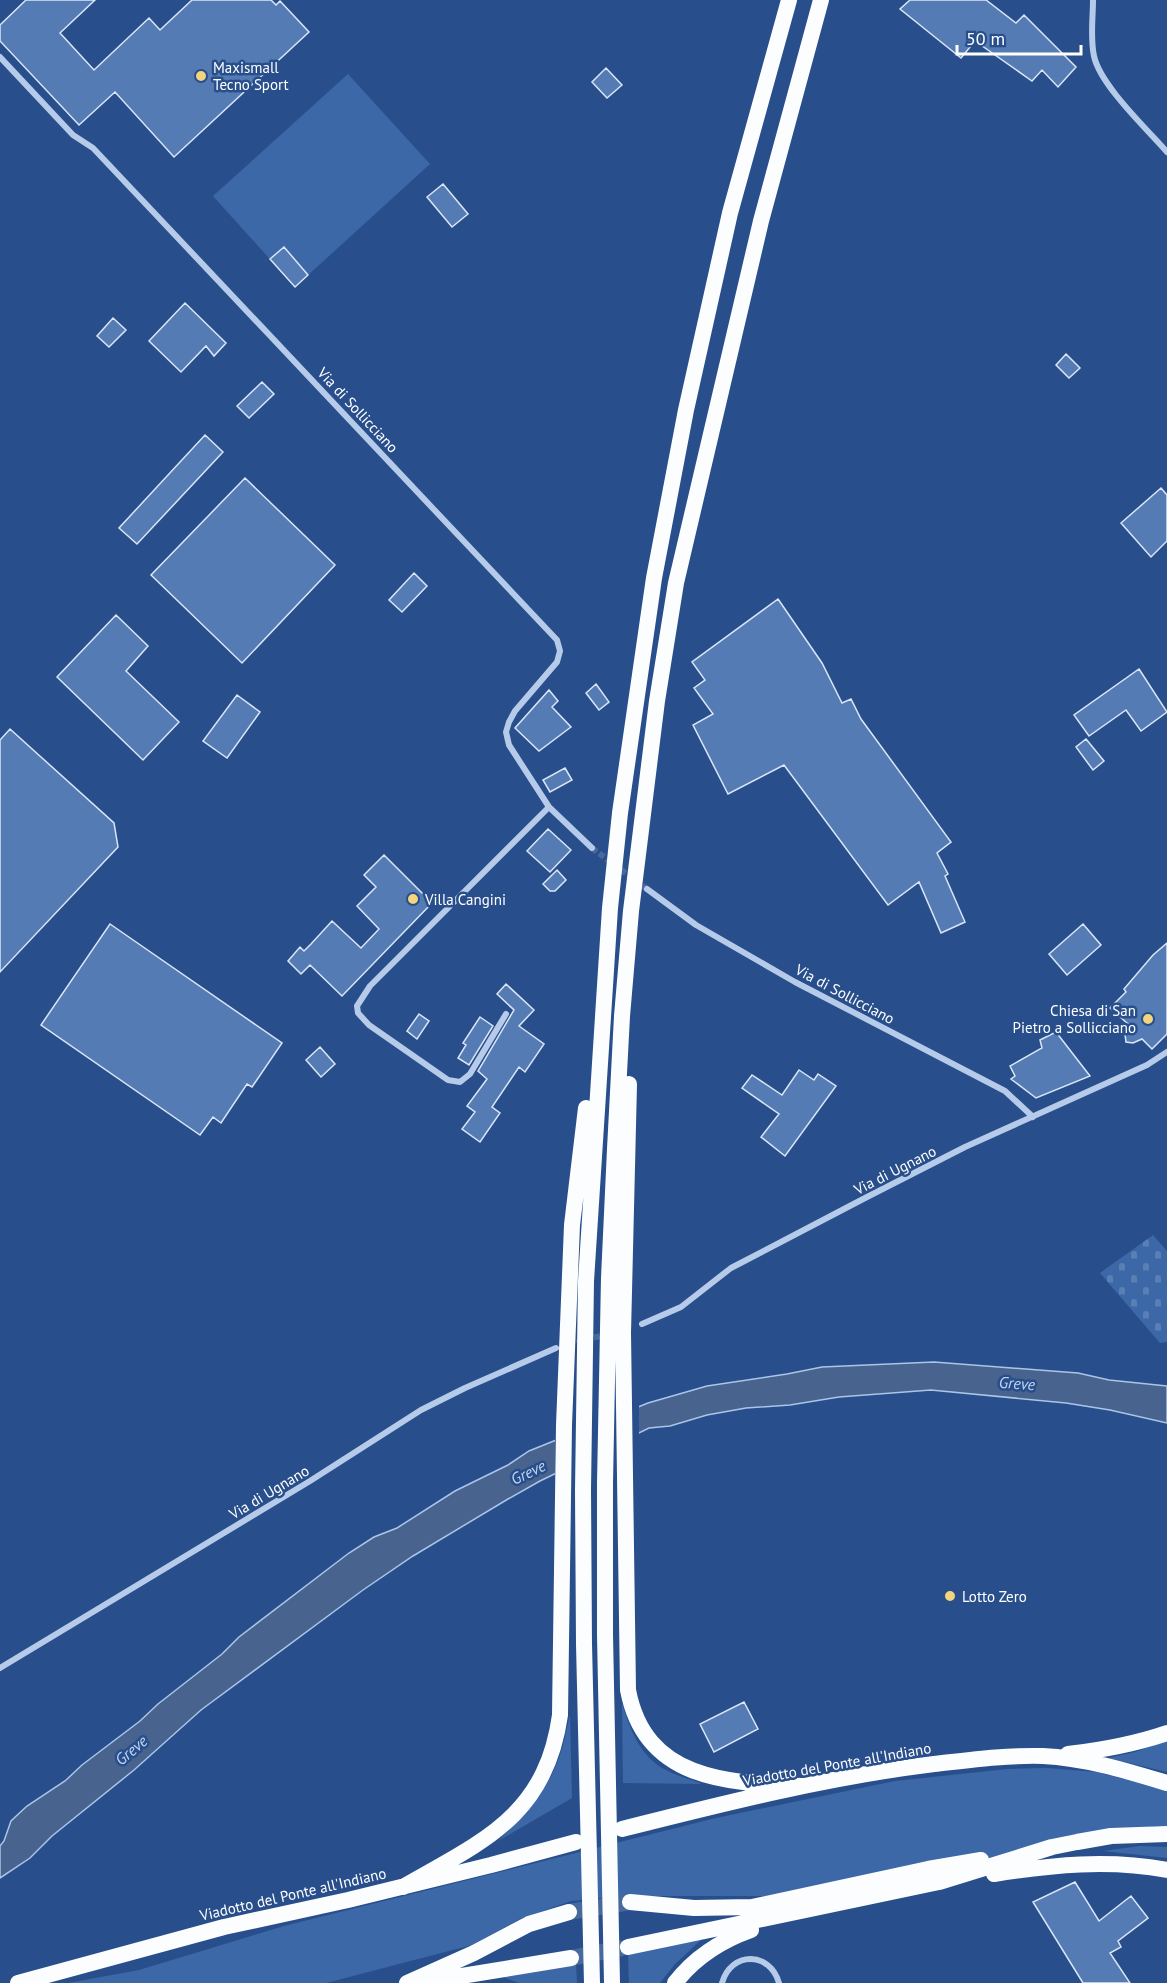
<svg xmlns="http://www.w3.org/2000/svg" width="1167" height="1983" viewBox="0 0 1167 1983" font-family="'PT Sans',sans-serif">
<defs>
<pattern id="cemetery-stones" width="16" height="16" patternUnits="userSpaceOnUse" patternTransform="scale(1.5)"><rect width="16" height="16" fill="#3c68a7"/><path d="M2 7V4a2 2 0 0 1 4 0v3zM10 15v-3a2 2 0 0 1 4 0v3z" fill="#597fb4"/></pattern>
</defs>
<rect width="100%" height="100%" fill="#284f8b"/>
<path fill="#3c68a7" d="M 348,74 L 430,164 L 295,287 L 213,196 Z
M 622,1703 C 630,1729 640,1757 666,1770 C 677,1776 690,1779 702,1784 L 623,1783 Z
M 570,1715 L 572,1798 L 498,1841 C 523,1817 546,1793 558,1760 C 564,1746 566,1730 570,1715 Z
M 1167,1741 L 1167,1772 L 1108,1758 L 1135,1752 Z
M 1047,1768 L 1097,1772 L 1167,1790 L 1167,1826 L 1154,1826 L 1091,1836 L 1015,1854 L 775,1896 L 624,1896 L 571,1901 L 520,1919 L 472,1945 L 326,1983 L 68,1983 L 139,1970 L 284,1926 L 716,1818 L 895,1781 L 1007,1769 Z
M 1140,1846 L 1167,1847 L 1167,1858 L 1103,1851 Z
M 702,1939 L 675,1964 L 660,1983 L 629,1983 L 628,1954 Z
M 576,1963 L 577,1983 L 519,1983 L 503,1977 Z"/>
<path fill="url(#cemetery-stones)" d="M 1153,1235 L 1167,1251 L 1167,1342 L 1160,1343 L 1100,1273 Z"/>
<path fill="#47638e" stroke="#abc5ea" stroke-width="1.5" d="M 934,1362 L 1078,1373 L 1109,1380 L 1167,1386 L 1167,1423 L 1110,1410 L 1066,1403 L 931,1390 L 839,1397 L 790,1405 L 746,1408 L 707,1415 L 670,1426 L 649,1428 L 540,1481 L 508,1499 L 413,1556 L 363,1590 L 201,1710 L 134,1770 L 52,1836 L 30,1858 L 0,1878 L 0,1846 L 4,1841 L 11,1821 L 27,1806 L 65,1781 L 82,1765 L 140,1721 L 158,1704 L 222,1654 L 239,1637 L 349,1553 L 374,1537 L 397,1528 L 455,1491 L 508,1465 L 529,1451 L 648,1403 L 707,1386 L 787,1374 L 822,1367 Z"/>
<path fill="#284f8b" d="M 639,1403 L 639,1436 L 555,1477 L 555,1439 Z"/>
<path fill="#547bb3" stroke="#dae6f7" stroke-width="1.5" d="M 26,0 L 95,0 L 60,33 L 94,70 L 149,18 L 160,30 L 192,0 L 271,0 L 276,5 L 280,1 L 309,32 L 174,157 L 115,92 L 79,125 L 0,41 L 0,25 Z
M 910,0 L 986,0 L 1016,23 L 1024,15 L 1076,67 L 1058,87 L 1042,70 L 1032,81 L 975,41 L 961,58 L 900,9 Z
M 606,68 L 622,85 L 607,98 L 592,82 Z
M 443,184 L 468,214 L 452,227 L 427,197 Z
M 284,247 L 308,275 L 295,287 L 270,259 Z
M 185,303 L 226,343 L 214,356 L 206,346 L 181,372 L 149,341 Z
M 113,318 L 126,330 L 109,347 L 97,336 Z
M 1066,354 L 1080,368 L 1069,378 L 1056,365 Z
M 262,382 L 274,394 L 249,418 L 237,406 Z
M 205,435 L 223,452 L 137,544 L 119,528 Z
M 245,478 L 335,565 L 242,663 L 151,575 Z
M 1161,488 L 1167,495 L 1167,541 L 1151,557 L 1121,523 Z
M 414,573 L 427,586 L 402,612 L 389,600 Z
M 778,599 L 822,663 L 842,703 L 851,699 L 861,719 L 951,842 L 937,853 L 948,874 L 945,876 L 965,922 L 941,933 L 919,882 L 888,905 L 784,765 L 728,794 L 693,725 L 713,714 L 694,688 L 705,680 L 692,662 Z
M 116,615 L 148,646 L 126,671 L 179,722 L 143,760 L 57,677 Z
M 1139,669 L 1167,712 L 1141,731 L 1126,710 L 1089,736 L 1074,715 Z
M 596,684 L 609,702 L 599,710 L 586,693 Z
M 549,690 L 558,701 L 552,707 L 571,727 L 539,751 L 515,728 Z
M 237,695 L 260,712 L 227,758 L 203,741 Z
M 10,729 L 114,823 L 118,847 L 0,972 L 0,740 Z
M 1086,739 L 1104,761 L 1093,770 L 1076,747 Z
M 565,768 L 572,780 L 550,792 L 543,780 Z
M 548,829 L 571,850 L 550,872 L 527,851 Z
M 384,855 L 432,903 L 342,996 L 310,965 L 301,974 L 288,961 L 300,947 L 304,951 L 311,944 L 332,921 L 361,948 L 379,929 L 357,906 L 376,887 L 364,875 Z
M 557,870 L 566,880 L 555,891 L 550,891 L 543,884 Z
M 110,924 L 282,1043 L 252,1087 L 247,1084 L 221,1123 L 213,1117 L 200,1135 L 41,1025 Z
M 1083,924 L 1101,945 L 1067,975 L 1049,954 Z
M 1167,943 L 1167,1034 L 1152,1049 L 1142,1039 L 1133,1043 L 1126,1042 L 1125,1034 L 1128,1024 L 1110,1008 L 1126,992 L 1124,989 L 1153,955 Z
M 506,984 L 534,1010 L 519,1026 L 544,1044 L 525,1072 L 519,1067 L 492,1107 L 500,1113 L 480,1142 L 462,1129 L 475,1112 L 467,1106 L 487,1079 L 478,1071 L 514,1010 L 497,994 Z
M 419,1014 L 429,1021 L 417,1039 L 407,1031 Z
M 480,1017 L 493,1026 L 469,1065 L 458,1058 L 466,1045 L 463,1043 Z
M 1056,1032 L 1090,1076 L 1036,1098 L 1011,1079 L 1015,1076 L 1010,1066 L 1042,1048 L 1040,1040 Z
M 320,1047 L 335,1064 L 321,1077 L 306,1060 Z
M 799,1070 L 814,1080 L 818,1074 L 836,1086 L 785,1156 L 761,1137 L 779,1114 L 742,1088 L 752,1075 L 782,1095 Z
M 744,1702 L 758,1729 L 714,1752 L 700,1724 Z
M 1075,1882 L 1099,1921 L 1131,1896 L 1148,1918 L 1118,1941 L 1121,1947 L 1110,1953 L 1130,1983 L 1083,1983 L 1033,1902 Z"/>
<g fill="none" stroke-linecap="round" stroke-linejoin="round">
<path stroke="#48699c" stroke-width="6" stroke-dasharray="6 3" stroke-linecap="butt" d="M 592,848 L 647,889
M 568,1345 L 607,1334"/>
<path stroke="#48699c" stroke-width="16" stroke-dasharray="16 8" stroke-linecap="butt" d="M 569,1912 L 630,1902
M 571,1958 L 623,1948"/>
<path stroke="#b6cbea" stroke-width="6" d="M 1093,0 C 1093,18 1090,38 1094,56 C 1100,85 1147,129 1167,152
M 0,57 L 73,135 L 93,148 L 557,640 L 560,651 L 557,662 L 515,711 L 509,722 L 506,732 L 509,745 L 549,807 L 592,848
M 647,889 L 696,925 L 795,982 L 1005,1091 L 1033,1117
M 506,1014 L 470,1074 L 460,1082 L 448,1080 L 369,1025 L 358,1013 L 357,1006 L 370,986 L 549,807
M 642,1324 L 681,1307 L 731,1268 L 867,1197 L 965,1147 L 1147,1065 L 1167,1052
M 0,1668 L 310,1481 L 421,1410 L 465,1388 L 556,1348
M 722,1983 C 731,1951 770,1951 779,1983"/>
<path stroke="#fcfdfe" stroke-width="16" d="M 629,1084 L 623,1333 L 628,1690 C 645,1780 727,1783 802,1786
M 1068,1754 C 1102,1750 1135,1744 1167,1733
M 622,1829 C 725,1803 828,1777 934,1764 C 970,1760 1006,1755 1043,1756 C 1085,1758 1127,1771 1167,1783
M 994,1874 C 1052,1865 1108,1859 1167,1870
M 403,1887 C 483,1841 546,1816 560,1715 L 564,1425 L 572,1225 L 586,1108
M 630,1902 L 694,1908 L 752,1907 L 928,1869 L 981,1860
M 628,1947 L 939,1882 L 1052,1847 L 1077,1842 L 1111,1836 L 1167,1834
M 425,1982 L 571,1958
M 18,1983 L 224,1927 L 348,1900 L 491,1865 L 576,1842
M 407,1983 L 474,1953 L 529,1924 L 569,1912
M 592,1983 L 584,1644 L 583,1490 L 586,1281 L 610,908 L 620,813 L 654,578 L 686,410 L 730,213 L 789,0
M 612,1983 L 605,1635 L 605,1483 L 609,1278 L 615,1149 L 622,1016 L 631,911 L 657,701 L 676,583 L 761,221 L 821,0
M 675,1983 C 695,1957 720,1941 751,1930"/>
</g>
<g fill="#f2d57c" stroke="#284f8b" stroke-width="2">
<circle cx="201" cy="76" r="6"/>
<circle cx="413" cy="899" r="6"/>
<circle cx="1148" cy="1019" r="6"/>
<circle cx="950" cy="1596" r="6"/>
</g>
<g text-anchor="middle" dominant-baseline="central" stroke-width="5" stroke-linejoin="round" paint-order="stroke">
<g font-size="15" fill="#fff" stroke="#284f8b" text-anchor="start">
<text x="213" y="67">Maxismall<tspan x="213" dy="17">Tecno Sport</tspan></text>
<text x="425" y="899">Villa Cangini</text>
<text x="1136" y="1010" text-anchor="end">Chiesa di San<tspan x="1136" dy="17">Pietro a Sollicciano</tspan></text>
<text x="962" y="1596">Lotto Zero</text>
</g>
<g font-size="15" fill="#fff" stroke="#284f8b">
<text transform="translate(358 410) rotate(47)">Via di Sollicciano</text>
<text transform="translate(845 994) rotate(28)">Via di Sollicciano</text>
<text transform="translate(895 1170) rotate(-27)">Via di Ugnano</text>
<text transform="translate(269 1492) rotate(-31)">Via di Ugnano</text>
<text transform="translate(837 1764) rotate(-10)">Viadotto del Ponte all'Indiano</text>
<text transform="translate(293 1894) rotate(-13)">Viadotto del Ponte all'Indiano</text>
</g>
<g font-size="16" font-style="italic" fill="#c2d5f1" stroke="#284f8b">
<text transform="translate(1017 1383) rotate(4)">Greve</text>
<text transform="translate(528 1472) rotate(-26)">Greve</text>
<text transform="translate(131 1750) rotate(-40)">Greve</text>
</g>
</g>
<path d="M957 45v9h124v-9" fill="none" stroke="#ffffff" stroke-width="3"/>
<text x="966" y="45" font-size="18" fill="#ffffff" stroke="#284f8b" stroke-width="4.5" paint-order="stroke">50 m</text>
</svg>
